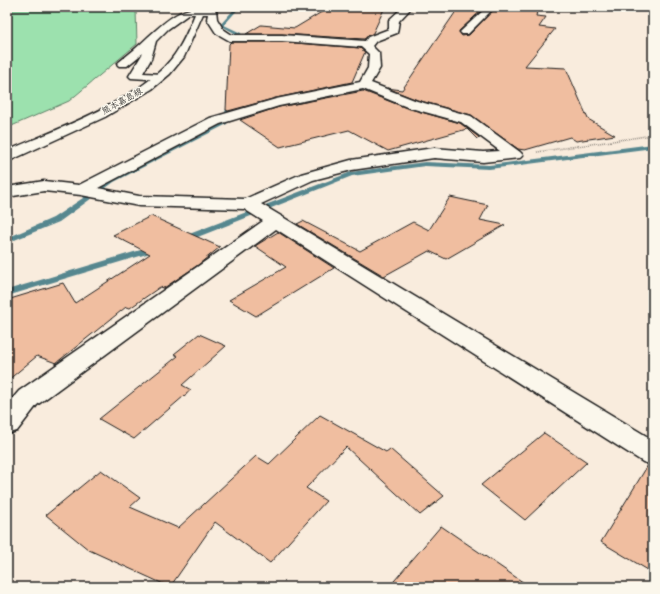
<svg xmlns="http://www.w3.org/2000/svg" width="660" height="594" viewBox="0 0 660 594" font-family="'Shantell Sans','Klee One',sans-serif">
<rect width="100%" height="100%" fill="#f9ecdd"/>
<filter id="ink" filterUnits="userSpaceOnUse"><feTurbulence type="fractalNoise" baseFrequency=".025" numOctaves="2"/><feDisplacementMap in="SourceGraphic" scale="8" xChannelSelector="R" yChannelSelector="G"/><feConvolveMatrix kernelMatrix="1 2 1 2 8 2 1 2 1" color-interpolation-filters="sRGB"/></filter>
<g filter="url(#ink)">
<path fill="#9ce1ae" stroke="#5c7e65" d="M 7,7 L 120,7 L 136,10 L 137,44 L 69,101 L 7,128 Z"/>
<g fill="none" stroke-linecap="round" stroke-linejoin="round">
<path fill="#57878f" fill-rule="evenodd" d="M 236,7 L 240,7 L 224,25 L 241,33 L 250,54 L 246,53 L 238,35 L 220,25 Z
M 232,97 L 235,99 L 227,124 L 114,182 L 59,222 L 7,243 L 7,238 L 53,218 L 110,180 L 222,122 L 229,99 Z
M 653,144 L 653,148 L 489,169 L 425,166 L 352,176 L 185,242 L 179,242 L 178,240 L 179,238 L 351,172 L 425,162 L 489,165 Z
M 154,246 L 160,246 L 161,248 L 160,250 L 7,296 L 7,290 Z"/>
</g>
<path fill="#f0bea0" stroke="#1c1c1c" d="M 330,7 L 385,7 L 373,33 L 364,39 L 282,34 L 246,34 L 261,25 L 295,28 Z
M 459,7 L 485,7 L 459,31 L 462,36 L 469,35 L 496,7 L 538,7 L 536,16 L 546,17 L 539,27 L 555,29 L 525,66 L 566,68 L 588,119 L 615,135 L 576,141 L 570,137 L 525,150 L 518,149 L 471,115 L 417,100 L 387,88 L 402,90 Z
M 231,42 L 282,42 L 360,48 L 365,52 L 352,82 L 276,98 L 228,111 L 226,110 L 229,44 Z
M 363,91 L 407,108 L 460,123 L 480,138 L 477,139 L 467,129 L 388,151 L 349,130 L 280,147 L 240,120 L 279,107 Z
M 450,197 L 488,205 L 480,220 L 505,225 L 446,259 L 429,251 L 384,276 L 297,224 L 303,221 L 360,251 L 413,222 L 429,230 Z
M 151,216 L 220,247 L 198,265 L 164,288 L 160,287 L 130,308 L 126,307 L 56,363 L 37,356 L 7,381 L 7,300 L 63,283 L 75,303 L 150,254 L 113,235 Z
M 278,232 L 334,268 L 256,316 L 229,300 L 286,267 L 255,246 Z
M 199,334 L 226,346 L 182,385 L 191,390 L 134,439 L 99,419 L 178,356 L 174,354 Z
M 320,415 L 386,452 L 390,449 L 444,496 L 420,515 L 346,447 L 306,488 L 326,501 L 270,563 L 215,522 L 170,587 L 89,550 L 46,515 L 101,470 L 140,498 L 130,507 L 178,528 L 256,456 L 269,464 Z
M 544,433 L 587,462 L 525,520 L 481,485 Z
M 648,465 L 653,466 L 653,573 L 601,542 Z
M 441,526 L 530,587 L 389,587 Z"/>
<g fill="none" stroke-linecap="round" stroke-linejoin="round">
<g stroke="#1c1c1c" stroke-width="3">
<path id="minor" d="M 403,7 L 412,7 L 399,21 L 397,33 L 376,41 L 372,46 L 379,53 L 380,68 L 371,83 L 417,101 L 471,116 L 520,152 L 523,155 L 520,158 L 483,162 L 434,158 L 352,170 L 313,180 L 261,204 L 653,440 L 653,465 L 643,462 L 276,229 L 37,405 L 17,431 L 7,434 L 7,405 L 19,391 L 263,221 L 244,209 L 139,206 L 81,195 L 44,191 L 7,197 L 7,187 L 44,181 L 79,185 L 210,118 L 276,99 L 360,82 L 368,68 L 369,54 L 361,47 L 282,41 L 230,41 L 216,33 L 207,19 L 208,14 L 189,14 L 168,29 L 156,41 L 151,59 L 143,73 L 163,74 L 165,77 L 163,80 L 131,78 L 129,76 L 143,53 L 127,66 L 119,66 L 117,64 L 119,62 C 129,54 139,46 148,37 C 169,18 185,2 216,10 L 217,19 L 223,29 L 232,35 L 282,35 L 365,41 L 368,37 L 389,29 L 389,20 ZM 363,89 L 407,107 L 461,122 L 500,151 L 483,152 L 434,148 L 351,160 L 301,174 L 245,199 L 139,196 L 98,188 L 220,124 L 279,106 Z
M 487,7 L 495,7 L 468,34 L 462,34 L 460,32 Z"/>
</g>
<g stroke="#1c1c1c" stroke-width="3">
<path id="major" d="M 198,7 L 206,7 L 184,57 L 170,74 L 152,89 L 105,117 L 7,162 L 7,151 C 57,129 144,99 175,54 C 185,40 191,23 198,7 Z"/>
</g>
<path stroke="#1c1c1c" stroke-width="1.5" stroke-dasharray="0.5 1.5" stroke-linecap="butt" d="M 537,152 L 653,135"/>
<use href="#minor" fill="#fbf7ec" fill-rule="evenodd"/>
<use href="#major" fill="#fbf7ec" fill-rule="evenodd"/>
</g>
</g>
<g text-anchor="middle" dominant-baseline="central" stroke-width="3" stroke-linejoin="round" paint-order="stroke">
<g font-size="9" fill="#1c1c1c" stroke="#fbf7ec">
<text transform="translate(122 101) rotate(-29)">熊本嘉島線</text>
</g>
</g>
<rect width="660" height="594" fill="none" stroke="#fbf7ec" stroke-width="24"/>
<rect x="12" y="12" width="636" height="570" fill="none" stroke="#1c1c1c" stroke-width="1.5" filter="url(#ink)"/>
</svg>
